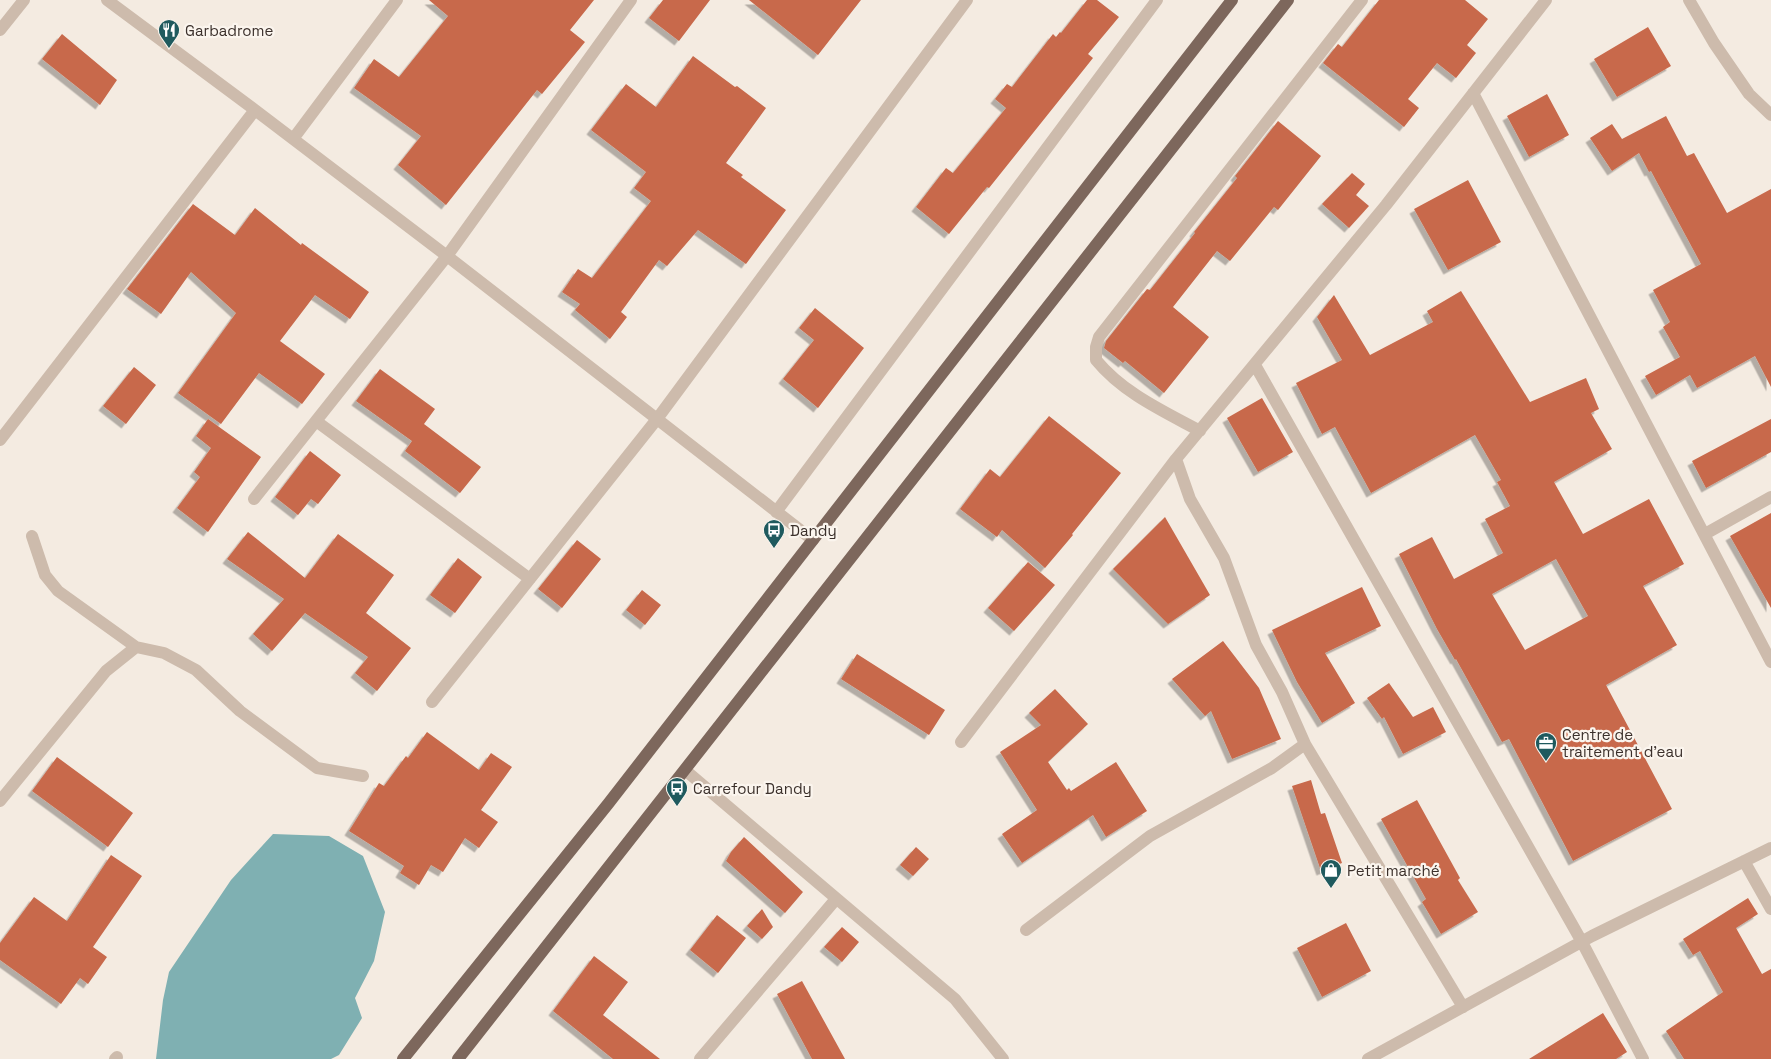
<svg xmlns="http://www.w3.org/2000/svg" width="1771" height="1059" viewBox="0 0 1771 1059" font-family="'Space Grotesk',sans-serif">
<defs>
<filter id="shadow"><feDropShadow dx="-4.5" dy="4.5" stdDeviation="0" flood-color="#0004"/></filter>
</defs>
<rect width="100%" height="100%" fill="#f4ebe1"/>
<path fill="#7fb0b2" d="M 273,834 L 329,836 L 363,856 L 385,912 L 374,961 L 355,998 L 362,1018 L 339,1055 L 331,1059 L 156,1059 L 163,1000 L 169,972 L 231,880 Z"/>
<path fill="#c8694b" fill-rule="evenodd" filter="url(#shadow)" d="M 429,0 L 594,0 L 570,30 L 585,42 L 542,94 L 537,90 L 446,205 L 398,165 L 421,136 L 354,88 L 374,59 L 399,77 L 448,16 Z
M 663,0 L 710,0 L 679,41 L 649,18 Z
M 749,0 L 861,0 L 818,55 Z
M 1087,0 L 1097,0 L 1119,17 L 1088,54 L 1093,58 L 989,188 L 987,187 L 949,234 L 916,207 L 946,168 L 953,173 L 1006,108 L 995,99 L 1007,84 L 1012,87 L 1053,34 L 1056,37 L 1060,32 L 1061,33 Z
M 1379,0 L 1465,0 L 1488,19 L 1467,45 L 1476,53 L 1456,78 L 1437,63 L 1408,99 L 1419,108 L 1404,127 L 1323,63 L 1338,44 L 1342,47 Z
M 1648,27 L 1671,66 L 1617,97 L 1594,59 Z
M 62,34 L 117,80 L 100,105 L 42,59 Z
M 693,56 L 735,87 L 737,86 L 766,108 L 726,163 L 743,175 L 741,177 L 786,210 L 746,264 L 698,230 L 667,266 L 659,260 L 621,312 L 627,317 L 610,339 L 575,310 L 580,304 L 562,292 L 578,269 L 592,278 L 651,201 L 634,188 L 646,172 L 591,130 L 626,84 L 656,107 Z
M 1547,94 L 1569,135 L 1529,157 L 1507,116 Z
M 1666,116 L 1687,156 L 1694,153 L 1727,213 L 1771,189 L 1771,387 L 1755,356 L 1697,388 L 1690,375 L 1656,395 L 1645,376 L 1680,357 L 1663,327 L 1670,322 L 1653,290 L 1701,264 L 1651,171 L 1649,172 L 1639,153 L 1612,171 L 1590,138 L 1612,124 L 1622,139 Z
M 1278,121 L 1321,156 L 1278,210 L 1274,207 L 1230,261 L 1217,251 L 1173,307 L 1209,337 L 1164,393 L 1125,361 L 1123,363 L 1104,348 L 1106,341 L 1147,289 L 1150,290 L 1195,233 L 1194,232 L 1237,178 L 1235,176 Z
M 1352,173 L 1365,184 L 1356,195 L 1369,206 L 1349,228 L 1322,204 Z
M 1468,180 L 1501,242 L 1448,270 L 1414,209 Z
M 193,204 L 235,235 L 255,208 L 301,245 L 302,243 L 369,292 L 350,319 L 315,295 L 280,341 L 325,374 L 302,404 L 259,373 L 221,424 L 178,393 L 236,313 L 191,272 L 161,314 L 127,289 Z
M 1461,291 L 1530,402 L 1586,378 L 1599,409 L 1591,413 L 1612,449 L 1554,482 L 1583,534 L 1649,499 L 1684,564 L 1643,586 L 1677,645 L 1606,685 L 1672,809 L 1573,861 L 1509,739 L 1502,742 L 1456,659 L 1455,660 L 1437,629 L 1399,554 L 1432,537 L 1454,579 L 1503,553 L 1485,519 L 1510,506 L 1497,482 L 1501,480 L 1475,435 L 1371,493 L 1335,427 L 1322,434 L 1296,383 L 1342,360 L 1317,317 L 1334,295 L 1370,355 L 1433,322 L 1427,311 ZM 1556,559 L 1588,616 L 1525,650 L 1492,594 Z
M 815,308 L 864,348 L 818,408 L 783,379 L 814,340 L 799,328 Z
M 134,367 L 156,385 L 126,424 L 103,406 Z
M 380,369 L 435,409 L 424,424 L 481,467 L 460,493 L 405,451 L 412,441 L 356,401 Z
M 1262,398 L 1293,452 L 1258,472 L 1227,418 Z
M 1049,416 L 1121,473 L 1072,534 L 1073,535 L 1045,568 L 1002,530 L 997,537 L 960,509 L 990,469 L 1000,477 Z
M 208,419 L 261,457 L 208,532 L 177,508 L 200,477 L 194,472 L 211,448 L 196,436 Z
M 1771,419 L 1771,452 L 1706,488 L 1692,461 Z
M 310,451 L 341,475 L 318,504 L 311,499 L 298,515 L 275,497 Z
M 1771,513 L 1771,608 L 1730,536 Z
M 1165,517 L 1210,595 L 1168,624 L 1113,569 Z
M 248,532 L 305,578 L 338,534 L 394,575 L 366,613 L 411,648 L 377,691 L 355,673 L 368,657 L 305,613 L 272,651 L 253,634 L 284,599 L 227,559 Z
M 577,540 L 601,559 L 562,608 L 538,589 Z
M 458,558 L 482,577 L 455,613 L 430,595 Z
M 1028,562 L 1055,585 L 1014,631 L 988,608 Z
M 1362,587 L 1381,626 L 1325,653 L 1355,703 L 1322,723 L 1297,682 L 1272,630 Z
M 642,590 L 661,605 L 645,625 L 626,610 Z
M 1223,641 L 1259,688 L 1281,739 L 1232,759 L 1211,711 L 1205,716 L 1172,679 Z
M 857,654 L 945,710 L 929,735 L 841,679 Z
M 1389,683 L 1413,717 L 1433,707 L 1446,732 L 1403,754 L 1384,717 L 1382,719 L 1367,698 Z
M 1055,689 L 1088,724 L 1048,762 L 1067,790 L 1069,788 L 1071,791 L 1116,762 L 1147,811 L 1106,837 L 1093,815 L 1022,863 L 1002,834 L 1037,810 L 1000,752 L 1041,725 L 1029,713 Z
M 427,732 L 479,770 L 491,753 L 512,767 L 481,810 L 498,822 L 479,848 L 465,838 L 443,872 L 431,865 L 419,885 L 400,873 L 404,866 L 349,831 L 379,783 L 384,786 L 406,756 L 408,758 Z
M 57,757 L 133,813 L 108,847 L 32,791 Z
M 1311,780 L 1321,814 L 1325,813 L 1342,863 L 1321,871 L 1292,786 Z
M 1417,800 L 1460,878 L 1458,880 L 1478,912 L 1441,934 L 1422,902 L 1426,899 L 1381,819 Z
M 744,837 L 803,892 L 785,913 L 726,861 L 731,852 Z
M 916,847 L 929,859 L 913,876 L 900,865 Z
M 111,855 L 142,876 L 93,947 L 107,957 L 88,984 L 80,978 L 61,1004 L 0,960 L 0,943 L 34,897 L 67,921 Z
M 1748,898 L 1758,914 L 1736,928 L 1762,974 L 1771,969 L 1771,1059 L 1684,1059 L 1666,1031 L 1723,992 L 1700,951 L 1693,955 L 1683,939 Z
M 762,909 L 773,927 L 762,939 L 747,926 Z
M 717,915 L 746,938 L 718,973 L 690,950 Z
M 1346,923 L 1371,971 L 1322,997 L 1297,948 Z
M 842,927 L 859,942 L 842,962 L 824,947 Z
M 594,956 L 628,982 L 603,1015 L 660,1059 L 613,1059 L 553,1011 Z
M 802,981 L 845,1059 L 812,1059 L 777,994 Z
M 1603,1013 L 1627,1052 L 1616,1059 L 1529,1059 Z"/>
<g fill="none" stroke-linecap="round" stroke-linejoin="round">
<path stroke="#cdbbac" stroke-width="12" d="M 107,0 L 255,110 L 447,256 L 813,540
M 1689,0 L 1714,43 L 1749,94 L 1771,115
M 0,30 L 24,0
M 1473,93 L 1771,662
M 293,139 L 397,0
M 1255,365 L 1582,942 L 1643,1059
M 316,421 L 530,579
M 1200,431 C 1163,411 1123,393 1096,360 L 1096,347 L 1099,337 L 1362,0
M 0,440 L 255,110
M 254,499 L 447,256 L 631,0
M 776,512 L 1157,0
M 1705,534 L 1771,497
M 32,536 L 45,575 L 58,591 L 136,647
M 432,702 L 657,419 L 967,0
M 961,742 L 1176,459 L 1386,205 L 1546,0
M 1305,744 L 1463,1007
M 685,770 L 955,999 L 1003,1059
M 0,801 L 106,671 L 136,647 L 164,653 L 196,670 L 240,711 L 317,768 L 363,776
M 1744,861 L 1771,909
M 1026,930 L 1150,836 L 1272,768 L 1305,744 L 1282,692 L 1256,645 L 1224,558 L 1190,499 L 1176,459
M 115,1059 L 117,1057
M 700,1059 L 836,899
M 1368,1059 L 1592,936 L 1771,848"/>
<path stroke="#7d675c" stroke-width="12" d="M 403,1059 L 608,804 L 1232,0
M 458,1059 L 1288,0"/>
</g>
<defs>
<g id="restaurant-pin" transform="scale(1.125)"><path d="M0 17L-7.5 6A9.5 9.5 0 1 1 7.5 6Z" fill="#1f5a5e" stroke="#fbf5ee"/><path d="M-5-6h1v4h1v-4h1v4h1v-4h1v5L-1.5 .5V6h-2V.5L-5-1ZM5-6V6H3V1.5H1.5Q1.5-4 5-6Z" fill="#fff"/></g>
<g id="bus-pin" transform="scale(1.125)"><path d="M0 17L-7.5 6A9.5 9.5 0 1 1 7.5 6Z" fill="#1f5a5e" stroke="#fbf5ee"/><path d="M-5-6H5V4H4V6H2V4H-2V6H-4V4H-5ZM-3.5-4V0h7V-4ZM-3.5 1.2v1.5H-2V1.2ZM2 1.2v1.5H3.5V1.2Z" fill="#fff"/></g>
<g id="office-pin" transform="scale(1.125)"><path d="M0 17L-7.5 6A9.5 9.5 0 1 1 7.5 6Z" fill="#1f5a5e" stroke="#fbf5ee"/><path d="M-6-3h4V-5.5h4V-3h4V5H-6ZM-1-4.5V-3h2v-1.5ZM-6 0V1H6V0Z" fill="#fff"/></g>
<g id="shop-pin" transform="scale(1.125)"><path d="M0 17L-7.5 6A9.5 9.5 0 1 1 7.5 6Z" fill="#1f5a5e" stroke="#fbf5ee"/><path d="M-5-2.5h2.3a2.7 3.5 0 0 1 5.4 0H5L5.5 6h-11ZM-1.5-2.5h3a1.5 2.3 0 0 0-3 0Z" fill="#fff"/></g>
</defs>
<g fill-rule="evenodd">
<use href="#restaurant-pin" x="169" y="30"/>
<use href="#bus-pin" x="774" y="530"/>
<use href="#office-pin" x="1546" y="743"/>
<use href="#bus-pin" x="677" y="788"/>
<use href="#shop-pin" x="1331" y="870"/>
</g>
<g text-anchor="middle" dominant-baseline="central" stroke-width="4.5" stroke-linejoin="round" paint-order="stroke">
<g font-size="15" fill="#3b302b" stroke="#fbf5ee" text-anchor="start">
<text x="185" y="30">Garbadrome</text>
<text x="790" y="530">Dandy</text>
<text x="1562" y="734">Centre de<tspan x="1562" dy="17">traitement d'eau</tspan></text>
<text x="693" y="788">Carrefour Dandy</text>
<text x="1347" y="870">Petit marché</text>
</g>
</g>
</svg>
